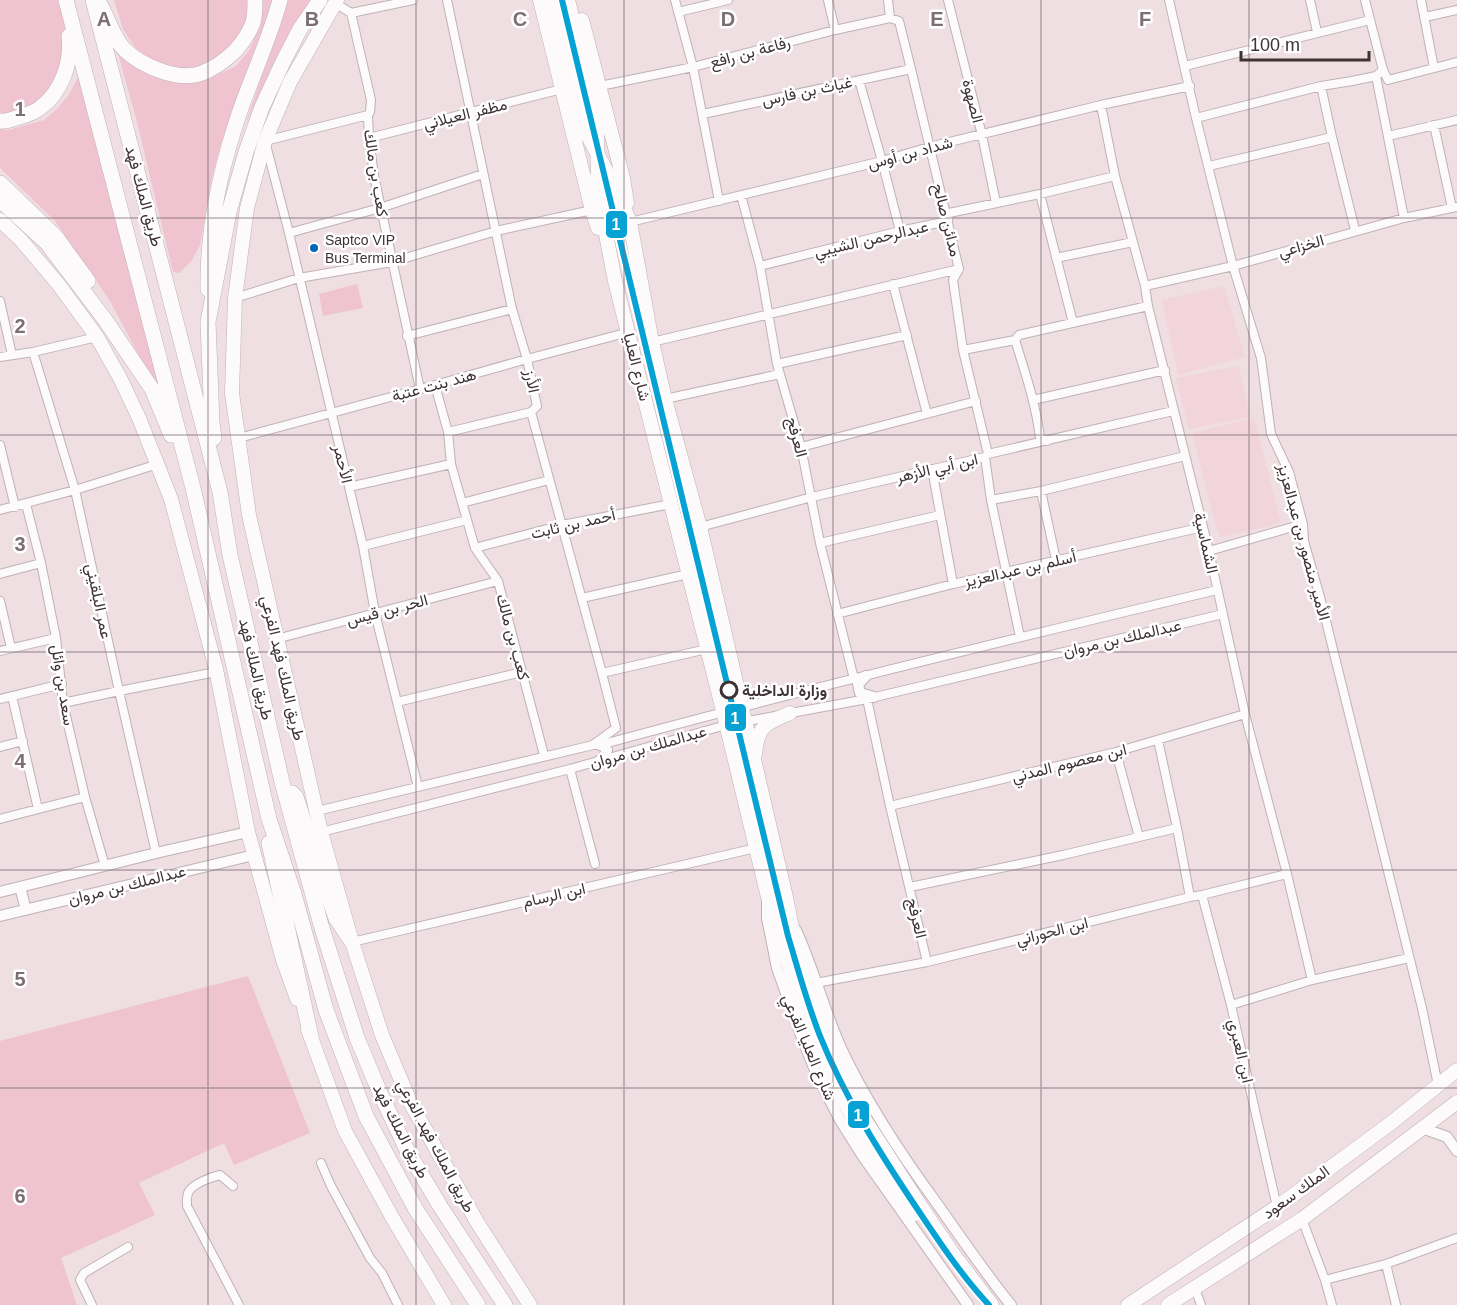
<svg xmlns="http://www.w3.org/2000/svg" width="1457" height="1305" viewBox="0 0 1457 1305" font-family="Helvetica,Vazirmatn,sans-serif">
<rect width="100%" height="100%" fill="#efdee2"/>
<path fill="#f2d4db" d="M 1224,286 L 1245,357 L 1178,375 L 1162,300 Z
M 1239,366 L 1250,417 L 1189,429 L 1176,378 Z
M 1254,418 L 1281,523 L 1221,537 L 1217,530 L 1192,433 Z"/>
<path fill="#efc3cf" d="M 0,0 L 61,0 L 69,32 L 54,89 L 23,111 L 0,114 Z
M 114,0 L 253,0 L 242,40 L 200,69 L 169,68 L 141,54 L 134,46 L 123,29 Z
M 263,0 L 272,0 L 268,18 L 224,134 L 213,173 L 200,245 L 192,260 L 180,273 L 173,272 L 137,122 L 117,50 L 139,68 L 153,76 L 180,82 L 207,80 L 236,66 L 250,49 L 261,23 Z
M 288,0 L 310,0 L 280,50 L 245,125 Z
M 82,70 L 93,99 L 160,395 L 110,301 L 55,221 L 0,168 L 0,129 L 8,130 L 44,120 L 57,109 L 68,96 Z
M 357,284 L 363,308 L 323,316 L 319,294 Z
M 248,976 L 310,1133 L 234,1165 L 224,1143 L 139,1183 L 155,1215 L 61,1258 L 77,1305 L 0,1305 L 0,1041 Z"/>
<g fill="none" stroke-linecap="round" stroke-linejoin="round">
<g stroke="#bfb2b5" stroke-width="10">
<path id="minor" d="M 447,0 L 512,309 L 527,359 L 537,406 L 531,412 L 602,673 L 616,728 L 594,744
M 675,0 L 693,67 L 719,201
M 828,0 L 835,30
M 888,0 L 890,18
M 948,0 L 982,135 L 996,203
M 1169,0 L 1196,118 L 1233,266 L 1261,358 L 1271,434 L 1289,472 L 1303,524 L 1304,541 L 1320,597 L 1422,1008 L 1438,1085
M 1310,0 L 1317,32
M 1365,0 L 1383,70 L 1388,80 L 1457,62
M 1421,0 L 1434,68
M 335,3 L 351,13 L 371,100 L 370,112 L 368,115 L 369,138 L 374,176 L 420,389
M 678,12 L 728,0
M 351,13 L 413,0
M 1425,17 L 1457,10
M 1185,66 L 1370,20
M 1376,76 L 1404,218
M 859,80 L 882,161 L 900,231
M 600,86 L 693,67 L 835,30 L 890,18 L 899,21 L 911,69 L 959,269 L 953,280 L 963,350 L 988,454
M 1321,86 L 1332,137 L 1355,230
M 1101,105 L 1115,176 L 1145,286 L 1148,306 L 1209,551 L 1245,714 L 1287,874 L 1312,980
M 703,114 L 911,69
M 368,115 L 265,141 L 289,233 L 363,546 L 375,613 L 418,787
M 1196,118 L 1321,86 L 1352,81 L 1376,76 L 1383,70
M 1434,125 L 1452,208
M 1388,136 L 1457,120
M 369,138 L 562,89
M 1209,166 L 1332,137
M 1040,194 L 1073,323
M 741,195 L 760,266 L 777,364 L 801,447 L 820,543 L 854,679
M 630,222 L 882,161 L 929,147 L 1101,105 L 1190,86
M 289,233 L 380,208 L 483,174
M 1056,258 L 1133,242
M 760,266 L 900,231 L 948,221 L 949,213 L 1040,194 L 1115,176
M 893,284 L 927,414
M 1145,286 L 1233,266 L 1404,218 L 1457,207
M 235,298 L 299,278 L 392,262 L 496,231 L 592,210
M 0,301 L 12,355
M 407,336 L 512,309
M 1015,340 C 1025,372 1036,404 1040,438 L 1047,441
M 652,342 L 959,269
M 963,350 L 1015,340 L 1019,335 L 1148,306
M 33,352 L 75,490 L 119,691 L 156,853
M 0,357 L 33,352 L 97,337
M 777,364 L 907,335
M 435,385 L 448,432 L 451,464 L 475,548 L 498,581 L 544,755
M 665,399 L 780,374
M 1033,400 L 1165,370
M 448,432 L 531,412
M 239,438 L 435,385 L 527,359 L 629,332
M 0,445 L 15,507
M 801,447 L 976,401
M 985,457 L 991,500 L 1020,637
M 932,469 L 953,584
M 349,487 L 451,464
M 1041,491 L 1056,560
M 991,500 L 1041,491 L 1185,456
M 462,503 L 549,480
M 26,504 L 41,563 L 56,638 L 63,703 L 85,797 L 105,866
M 0,510 L 75,490 L 158,464
M 700,527 L 812,497 L 985,457 L 988,454 L 1173,411
M 820,543 L 940,515
M 363,546 L 467,520
M 475,548 L 562,525 L 671,504
M 1209,551 L 1303,524
M 0,574 L 41,563
M 582,598 L 688,574
M 0,601 L 11,648
M 837,614 L 953,584 L 1203,527
M 276,639 L 498,581
M 0,651 L 56,638
M 602,673 L 707,649
M 12,696 L 38,809
M 0,699 L 62,684
M 867,699 L 890,806 L 927,962
M 397,702 L 522,672
M 63,703 L 119,691 L 216,672
M 1158,740 L 1177,828 L 1190,897
M 0,747 L 23,741
M 570,769 L 595,864
M 890,806 L 1116,752 L 1245,714
M 317,811 L 593,745 L 600,745 C 805,689 1011,639 1217,590
M 0,819 L 85,797
M 321,832 L 570,769 L 726,725 L 867,699 L 1223,614
M 1139,837 L 1177,828
M 910,887 L 1063,855 L 1139,837 L 1116,752
M 1202,895 L 1231,1005 L 1277,1207
M 352,942 L 756,848
M 816,983 L 927,962 L 1190,897 L 1202,895 L 1287,874
M 1231,1005 L 1312,980 L 1409,958
M 321,1163 L 331,1186 L 370,1258 L 382,1273 L 398,1305
M 233,1186 L 220,1175 C 211,1177 195,1183 189,1191 C 186,1196 187,1201 187,1206 L 239,1305
M 1302,1219 L 1325,1280 L 1332,1305
M 1386,1264 L 1396,1305
M 1325,1280 L 1386,1264 L 1457,1238
M 1195,1288 L 1201,1305
M 92,1305 L 80,1280 L 84,1273 L 128,1247"/>
</g>
<g stroke="#bfb2b5" stroke-width="12">
<path id="tertiary" d="M 866,676 L 858,684 L 860,693 L 874,697
M 598,762 L 605,755 L 607,750 L 603,746 L 600,745
M 20,887 L 26,910
M 0,892 L 156,853 L 248,832
M 767,903 L 767,918 L 777,968 L 802,1038 L 817,1075 L 840,1120 L 862,1155 L 968,1305
M 0,916 L 254,855
M 796,930 C 814,969 824,1011 842,1050 C 868,1105 902,1156 938,1205 C 962,1239 985,1273 1011,1305
M 1422,1128 L 1447,1137 L 1457,1151"/>
</g>
<g stroke="#bfb2b5" stroke-width="15">
<path id="primary" d="M 337,0 L 290,82 L 265,141 L 247,208 L 235,298 L 232,393 L 249,515 L 321,832 L 352,942 L 382,1035 L 411,1104 L 477,1222 L 530,1305
M 540,0 L 592,210 L 598,228
M 551,0 L 582,125 L 615,187 L 630,222 L 652,342 L 665,399 L 700,527 L 785,893 L 798,957 L 806,986 L 827,1039 L 865,1120 L 920,1205 L 954,1255 L 992,1305
M 568,0 L 597,117 L 598,193 L 615,281 L 723,711 L 767,893 L 801,1005 L 833,1082 L 855,1122 L 891,1181 L 915,1214
M 582,20 L 623,178 L 627,203
M 0,220 L 21,240 L 59,285 L 97,337 L 120,378 L 139,418 L 171,499 L 216,669 L 248,832 L 283,960 L 297,999
M 755,754 C 758,725 765,724 790,713
M 308,1029 L 345,1131 L 392,1217 L 444,1305
M 1128,1305 L 1277,1207 L 1391,1123 L 1457,1070
M 1168,1305 L 1302,1219 L 1457,1102"/>
</g>
<g stroke="#bfb2b5" stroke-width="16">
<path id="motorway" d="M 66,0 L 193,488 L 269,819 L 294,894 L 326,1010 L 366,1116 L 415,1208 L 478,1305
M 93,0 L 220,492 L 230,555 L 282,782 L 321,925 L 357,1038 L 380,1093 L 407,1150 L 440,1206 L 505,1305
M 101,6 C 108,19 114,39 125,50 C 142,66 178,82 202,73 C 215,68 226,60 236,50 C 243,42 249,33 253,23 C 255,16 255,7 255,0
M 0,121 C 7,122 12,119 19,117 C 26,115 34,113 40,108 C 62,92 72,62 69,36
M 0,183 L 56,237 L 88,281
M 0,200 L 47,243 L 106,321 L 152,389 L 171,435
M 208,289 C 207,227 221,166 241,108 C 254,72 270,37 280,0
M 214,438 L 212,422 L 208,322 L 229,212 L 246,152 L 262,107 L 283,62 L 300,29 L 320,0
M 292,793 L 296,797 L 331,904 L 336,918 L 352,942
M 269,843 L 311,1037"/>
</g>
<use href="#minor" stroke="#fdfafb" stroke-width="8"/>
<use href="#tertiary" stroke="#fdfafb" stroke-width="10"/>
<use href="#primary" stroke="#fdfafb" stroke-width="14"/>
<use href="#motorway" stroke="#fdfafb" stroke-width="15"/>
<g stroke="#fff" stroke-width="10">
<path id="metro-1" d="M 562,0 L 788,936 C 798,969 807,1003 820,1036 C 845,1098 881,1155 918,1210 C 940,1243 962,1276 989,1305"/>
</g>
<use href="#metro-1" stroke="#06a2d4" stroke-width="6"/>
</g>
<path fill="none" stroke="#7c6e72" stroke-width="1.5" stroke-opacity="0.55" d="M 208,0 L 208,1305M 416,0 L 416,1305M 624,0 L 624,1305M 833,0 L 833,1305M 1041,0 L 1041,1305M 1249,0 L 1249,1305M 0,218 L 1457,218M 0,435 L 1457,435M 0,652 L 1457,652M 0,870 L 1457,870M 0,1088 L 1457,1088"/>
<circle fill="#0065bd" stroke="#fff" stroke-width="2" cx="314" cy="248" r="5"/>
<circle fill="#fff" stroke="#3e3235" stroke-width="3" cx="729" cy="690" r="8"/>
<g text-anchor="middle" dominant-baseline="central" stroke-width="5" stroke-linejoin="round" paint-order="stroke">
<g font-size="14" fill="#3e3235" stroke="#fff" text-anchor="start">
<text x="325" y="240">Saptco VIP<tspan x="325" dy="18">Bus Terminal</tspan></text>
</g>
<g font-size="16" fill="#3e3235" stroke="#fff">
<text transform="translate(750 52) rotate(-15)">رفاعة بن رافع</text>
<text transform="translate(807 91) rotate(-12)">غياث بن فارس</text>
<text transform="translate(973 101) rotate(76)">الصهوة</text>
<text transform="translate(465 114) rotate(-14)">مظفر العيلاني</text>
<text transform="translate(910 153) rotate(-15)">شداد بن أوس</text>
<text transform="translate(376 173) rotate(81)">كعب بن مالك</text>
<text transform="translate(144 196) rotate(75)">طريق الملك فهد</text>
<text transform="translate(947 220) rotate(76)">مدائن صالح</text>
<text transform="translate(871 239) rotate(-13)">عبدالرحمن الشيبي</text>
<text transform="translate(1301 246) rotate(-16)">الخزاعي</text>
<text transform="translate(637 367) rotate(76)">شارع العليا</text>
<text transform="translate(532 381) rotate(78)">الأرز</text>
<text transform="translate(434 385) rotate(-15)">هند بنت عتبة</text>
<text transform="translate(797 437) rotate(75)">العرفج</text>
<text transform="translate(343 464) rotate(77)">الأحمر</text>
<text transform="translate(937 468) rotate(-13)">ابن أبي الأزهر</text>
<text transform="translate(573 524) rotate(-13)">أحمد بن ثابت</text>
<text transform="translate(1304 542) rotate(75)">الأمير منصور بن عبدالعزيز</text>
<text transform="translate(1206 543) rotate(77)">الشماسية</text>
<text transform="translate(1020 569) rotate(-13)">أسلم بن عبدالعزيز</text>
<text transform="translate(99 601) rotate(78)">عمر البلقيني</text>
<text transform="translate(387 610) rotate(-15)">الحر بن قيس</text>
<text transform="translate(513 637) rotate(75)">كعب بن مالك</text>
<text transform="translate(1122 638) rotate(-13)">عبدالملك بن مروان</text>
<text transform="translate(283 668) rotate(77)">طريق الملك فهد الفرعي</text>
<text transform="translate(256 669) rotate(77)">طريق الملك فهد</text>
<text transform="translate(63 685) rotate(81)">سعد بن وائل</text>
<text transform="translate(648 747) rotate(-16)">عبدالملك بن مروان</text>
<text transform="translate(1069 763) rotate(-14)">ابن معصوم المدني</text>
<text transform="translate(127 885) rotate(-14)">عبدالملك بن مروان</text>
<text transform="translate(554 895) rotate(-13)">ابن الرسام</text>
<text transform="translate(917 918) rotate(77)">العرفج</text>
<text transform="translate(1052 931) rotate(-14)">ابن الحوراني</text>
<text transform="translate(809 1047) rotate(67)">شارع العليا الفرعي</text>
<text transform="translate(1241 1051) rotate(77)">ابن العبري</text>
<text transform="translate(401 1131) rotate(63)">طريق الملك فهد</text>
<text transform="translate(436 1146) rotate(62)">طريق الملك فهد الفرعي</text>
<text transform="translate(1296 1192) rotate(-36)">الملك سعود</text>
</g>
<g font-size="16" font-weight="bold" fill="#3e3235" stroke="#fff" text-anchor="start">
<text x="742" y="690">وزارة الداخلية</text>
</g>
</g>
<g font-size="20" text-anchor="middle" font-weight="bold" fill="#7c6e72" stroke="#fff" stroke-width="5" stroke-linejoin="round" paint-order="stroke">
<text x="104" y="26">A</text>
<text x="312" y="26">B</text>
<text x="520" y="26">C</text>
<text x="728" y="26">D</text>
<text x="937" y="26">E</text>
<text x="1145" y="26">F</text>
<text x="20" y="116">1</text>
<text x="20" y="333">2</text>
<text x="20" y="551">3</text>
<text x="20" y="768">4</text>
<text x="20" y="986">5</text>
<text x="20" y="1203">6</text>
</g>
<g stroke="#fff" stroke-width="2">
<rect x="605" y="210" width="23" height="29" rx="6" fill="#06a2d4"/>
<rect x="724" y="703" width="23" height="29" rx="6" fill="#06a2d4"/>
<rect x="847" y="1100" width="23" height="29" rx="6" fill="#06a2d4"/>
</g>
<g font-size="16" text-anchor="middle" font-weight="bold" fill="#fff">
<text x="616" y="230">1</text>
<text x="735" y="724">1</text>
<text x="858" y="1121">1</text>
</g>
<path d="M1241 51v9h128v-9" fill="none" stroke="#3e3235" stroke-width="3"/>
<text x="1250" y="51" font-size="18" fill="#3e3235" stroke="#ffffff" stroke-width="4.5" paint-order="stroke">100 m</text>
</svg>
